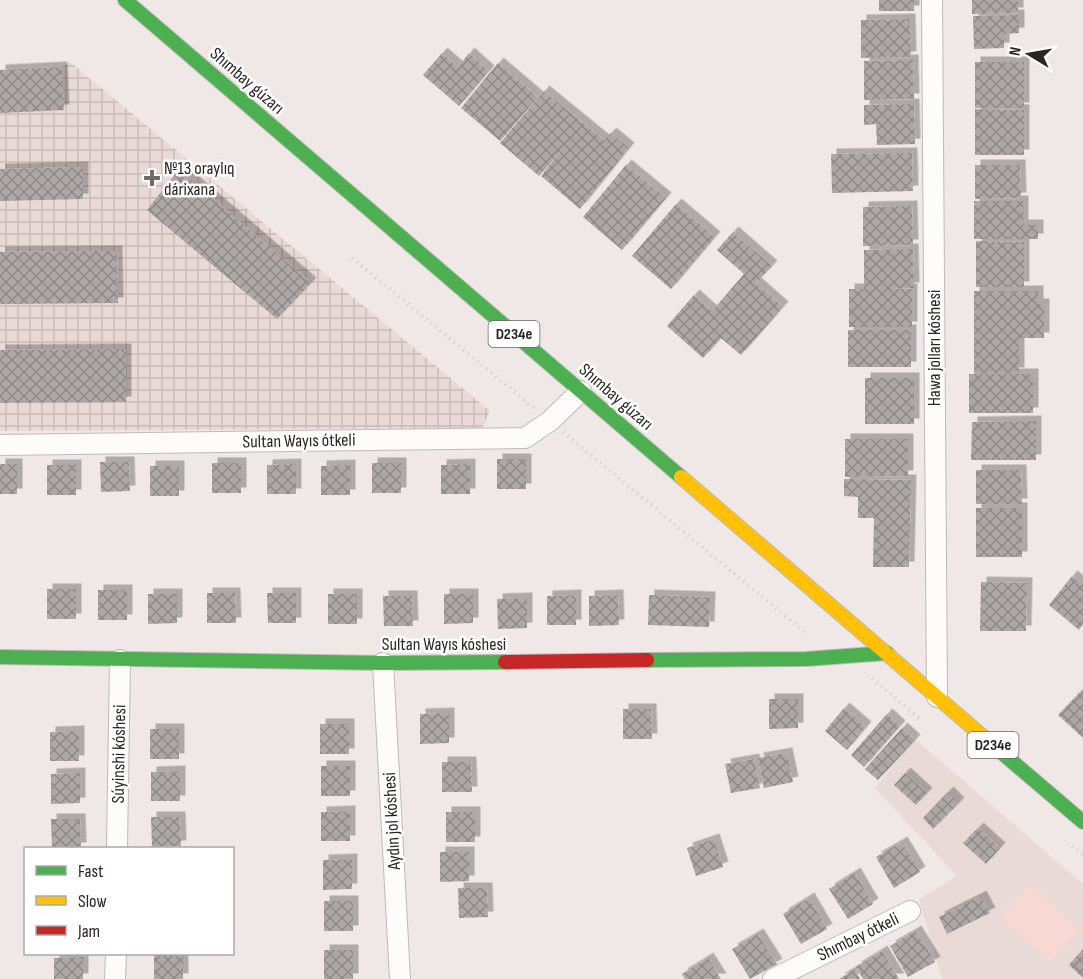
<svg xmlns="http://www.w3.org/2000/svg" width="1083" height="979" viewBox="0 0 1083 979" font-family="'Sofia Sans Condensed',sans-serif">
<defs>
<pattern id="industrial-grid" width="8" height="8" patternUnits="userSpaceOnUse" patternTransform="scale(1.5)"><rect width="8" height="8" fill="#eadad7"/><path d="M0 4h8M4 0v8" fill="none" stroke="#c9bbb8"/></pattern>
<pattern id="building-cross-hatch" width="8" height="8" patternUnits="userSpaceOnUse" patternTransform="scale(1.5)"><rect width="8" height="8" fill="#ada8a6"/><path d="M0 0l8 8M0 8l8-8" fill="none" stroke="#8d8987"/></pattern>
<filter id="shadow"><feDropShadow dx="5.5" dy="-5.5" stdDeviation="0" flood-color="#0004"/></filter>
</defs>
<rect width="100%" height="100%" fill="#efe8e6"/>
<path fill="#eadad7" d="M 915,739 L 1083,884 L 1083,979 L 942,979 L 919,899 L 957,876 L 875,788 Z"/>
<path fill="url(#industrial-grid)" d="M 70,62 L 490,411 L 482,428 L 0,431 L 0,70 L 62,67 Z"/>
<path fill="#f7d8d2" d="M 1030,885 L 1079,929 L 1051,961 L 1001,918 Z"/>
<path fill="url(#building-cross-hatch)" filter="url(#shadow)" d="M 879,0 L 914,0 L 914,11 L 879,11 Z
M 972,0 L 1018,0 L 1018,13 L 972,14 Z
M 1019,15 L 1019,33 L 1004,34 L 1004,48 L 974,49 L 973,16 Z
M 910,19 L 911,57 L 861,58 L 861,20 Z
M 442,53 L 458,67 L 469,53 L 489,71 L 459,106 L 423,75 Z
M 913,60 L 914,99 L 864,100 L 864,61 Z
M 975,62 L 1024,62 L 1024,108 L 975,108 Z
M 498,63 L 538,97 L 500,141 L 461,108 Z
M 62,67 L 64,110 L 0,113 L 0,70 Z
M 544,91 L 604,140 L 611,133 L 629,148 L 580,209 L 541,176 L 564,147 L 539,176 L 500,143 Z
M 914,104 L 915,144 L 877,145 L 876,124 L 864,125 L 864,105 Z
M 975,109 L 1024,110 L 1024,155 L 975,155 Z
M 912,153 L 913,191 L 832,193 L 831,154 Z
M 626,165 L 666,198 L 622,250 L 583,217 Z
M 975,165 L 1020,165 L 1021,198 L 975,199 Z
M 83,167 L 83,199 L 0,201 L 0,169 Z
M 179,169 L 311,283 L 277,319 L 147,210 Z
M 974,201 L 1023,201 L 1023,225 L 1038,225 L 1038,239 L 974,239 Z
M 676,204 L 715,237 L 671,289 L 632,256 Z
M 912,206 L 913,245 L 863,246 L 863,207 Z
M 733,232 L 772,266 L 756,283 L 783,307 L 741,355 L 721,338 L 703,358 L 667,326 L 694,295 L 712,311 L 744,274 L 717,250 Z
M 976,241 L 1024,242 L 1024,287 L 976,287 Z
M 913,249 L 914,288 L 889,288 L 912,289 L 912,327 L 849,327 L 849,289 L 864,289 L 864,250 Z
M 117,251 L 118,303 L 0,304 L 0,252 Z
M 974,291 L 1038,291 L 1038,304 L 1044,304 L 1044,338 L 1019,338 L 1019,373 L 974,373 Z
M 848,330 L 911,330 L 911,367 L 848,367 Z
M 126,349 L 126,402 L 0,403 L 0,350 Z
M 969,374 L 1033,374 L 1033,413 L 969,413 Z
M 865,378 L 914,378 L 914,424 L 865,424 Z
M 1036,421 L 1036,460 L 971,460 L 972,422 Z
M 845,439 L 908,439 L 908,476 L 845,477 Z
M 497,459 L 526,459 L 526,489 L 497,489 Z
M 100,462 L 129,462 L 130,491 L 101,492 Z
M 212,463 L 241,463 L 241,493 L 212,493 Z
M 372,463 L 401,463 L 401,493 L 372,493 Z
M 0,464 L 17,464 L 17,494 L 0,494 Z
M 296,464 L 296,494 L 267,494 L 267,465 Z
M 470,464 L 470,494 L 441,494 L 441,465 Z
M 47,465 L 76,465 L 76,495 L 47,495 Z
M 350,465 L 350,495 L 321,495 L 321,466 Z
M 150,466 L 179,466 L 179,496 L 150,496 Z
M 976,470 L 1021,470 L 1022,504 L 976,504 Z
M 844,479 L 911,480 L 909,567 L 873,567 L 874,518 L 858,518 L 858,497 L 844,496 Z
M 976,508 L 1022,508 L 1022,557 L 976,557 Z
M 1072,576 L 1083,585 L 1083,624 L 1079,630 L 1049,605 Z
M 981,582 L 1027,583 L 1026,631 L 980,631 Z
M 47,589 L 76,589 L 76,619 L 47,619 Z
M 98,590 L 127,590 L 127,620 L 98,620 Z
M 207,593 L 235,593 L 236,623 L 207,623 Z
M 267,593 L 296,593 L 296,623 L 268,623 Z
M 148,594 L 177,594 L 177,623 L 148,624 Z
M 328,594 L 357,594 L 357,624 L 328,624 Z
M 444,594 L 473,594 L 473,623 L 444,624 Z
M 576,595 L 576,625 L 547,625 L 547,596 Z
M 618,595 L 619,625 L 589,626 L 589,596 Z
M 649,595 L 710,597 L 709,627 L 648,625 Z
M 383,596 L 412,596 L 413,626 L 384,626 Z
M 527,598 L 527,628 L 498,629 L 497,599 Z
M 1083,689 L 1083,738 L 1058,715 Z
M 769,699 L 798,699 L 798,728 L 769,729 Z
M 844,708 L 866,727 L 847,750 L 825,731 Z
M 623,709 L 651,709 L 652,739 L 623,739 Z
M 449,713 L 449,743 L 420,744 L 420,714 Z
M 887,714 L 900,726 L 864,767 L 851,755 Z
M 320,724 L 349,724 L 349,754 L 320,754 Z
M 902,728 L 915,740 L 878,780 L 865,769 Z
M 150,729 L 179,729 L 179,759 L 150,759 Z
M 79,731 L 79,761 L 50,761 L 50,732 Z
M 787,753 L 793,782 L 764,788 L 758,758 Z
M 754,759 L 760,788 L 731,793 L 725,764 Z
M 442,762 L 471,762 L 472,792 L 442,792 Z
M 321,766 L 350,766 L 350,796 L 321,796 Z
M 180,771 L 180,801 L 151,801 L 151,772 Z
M 80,773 L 80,803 L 51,804 L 51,774 Z
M 905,773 L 927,793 L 916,805 L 894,785 Z
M 948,792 L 959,803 L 933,829 L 923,818 Z
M 350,811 L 350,841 L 321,841 L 321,812 Z
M 446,812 L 475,812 L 475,842 L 446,842 Z
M 151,817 L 180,817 L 181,846 L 152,847 Z
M 51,819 L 80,819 L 81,848 L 52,848 Z
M 978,828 L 1000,848 L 986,864 L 963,843 Z
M 714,839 L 723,867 L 696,876 L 687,848 Z
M 902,842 L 920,872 L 894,888 L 876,857 Z
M 440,852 L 469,852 L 469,881 L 440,882 Z
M 352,859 L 352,889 L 323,890 L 323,860 Z
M 855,873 L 873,904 L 848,919 L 829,889 Z
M 458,888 L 487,888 L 488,917 L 459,918 Z
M 981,896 L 990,913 L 947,934 L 939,917 Z
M 809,898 L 827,929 L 801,944 L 783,914 Z
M 324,901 L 353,901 L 353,931 L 324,931 Z
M 916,931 L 935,962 L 908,977 L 890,946 Z
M 758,934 L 777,964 L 750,979 L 732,949 Z
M 1083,949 L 1083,978 L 1069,965 Z
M 324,950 L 353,950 L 353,979 L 324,979 Z
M 882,951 L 899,979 L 863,979 L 856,967 Z
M 154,955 L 183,955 L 183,979 L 154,979 Z
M 83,957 L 83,979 L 54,979 L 54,958 Z
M 708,958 L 721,979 L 685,979 L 682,974 Z
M 855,969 L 860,979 L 839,979 Z"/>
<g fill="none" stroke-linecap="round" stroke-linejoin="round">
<g stroke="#c0bab9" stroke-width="22">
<path id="street" d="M 932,0 L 937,697
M 0,445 L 525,438 L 550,421 L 581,391
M 383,663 L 400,979
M 117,848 L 120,660
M 115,979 L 116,954
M 773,979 L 910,911"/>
</g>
<g stroke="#c0bab9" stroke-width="16">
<path id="fast" d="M 125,0 L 681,477
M 0,657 L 383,663 L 505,662
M 647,660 L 806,659 L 887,653
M 994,746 L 1083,822"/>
</g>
<g stroke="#c0bab9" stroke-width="16">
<path id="slow" d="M 681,477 L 994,746"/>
</g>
<g stroke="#c0bab9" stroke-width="16">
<path id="jam" d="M 505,662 L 647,660"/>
</g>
<path stroke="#d6d4d3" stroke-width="4" stroke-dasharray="1.5 4.5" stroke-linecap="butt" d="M 352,258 L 534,408
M 563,432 L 807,634
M 872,678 L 919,718
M 1072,846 L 1083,855"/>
<use href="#street" stroke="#fdfcfb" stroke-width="20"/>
<use href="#fast" stroke="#4caf50" stroke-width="14"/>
<use href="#slow" stroke="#ffc107" stroke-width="14"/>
<use href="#jam" stroke="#c62828" stroke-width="14"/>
</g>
<path fill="#706a69" stroke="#fff" stroke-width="2" d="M149 169h6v6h6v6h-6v6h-6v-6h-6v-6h6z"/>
<g text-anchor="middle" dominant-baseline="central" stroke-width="5" stroke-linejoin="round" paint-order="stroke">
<g fill="#fff" stroke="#6b6766" stroke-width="1.5">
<rect x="488.5" y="321" width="51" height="26" rx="4.5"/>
<rect x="967.5" y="732" width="51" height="26" rx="4.5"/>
</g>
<g font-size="16" font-weight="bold" fill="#2b2625">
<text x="514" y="334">D234e</text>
<text x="993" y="745">D234e</text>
</g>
<g font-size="18" fill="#2b2625" stroke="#fff">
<text transform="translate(247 81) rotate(41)">Shımbay gúzarı</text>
<text transform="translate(934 348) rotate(-90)">Hawa jolları kóshesi</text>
<text transform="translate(616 397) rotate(41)">Shımbay gúzarı</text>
<text transform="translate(299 441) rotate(-1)">Sultan Wayıs ótkeli</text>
<text x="444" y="644">Sultan Wayıs kóshesi</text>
<text transform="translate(119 754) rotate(-89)">Súyinshi kóshesi</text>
<text transform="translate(392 821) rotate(-93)">Aydın jol kóshesi</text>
<text transform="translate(858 937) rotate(-26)">Shımbay ótkeli</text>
</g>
<g font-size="18" fill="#2b2625" stroke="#fff" text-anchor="start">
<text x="164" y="168">№13 oraylıq<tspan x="164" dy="21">dárixana</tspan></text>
</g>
</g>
<rect x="24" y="847" width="210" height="108" fill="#ffffff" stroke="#aaa8a8" stroke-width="1.5"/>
<rect x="36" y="866" width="30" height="9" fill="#4caf50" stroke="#aaa8a8" stroke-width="1.5"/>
<text x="78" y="877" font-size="18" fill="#2b2625">Fast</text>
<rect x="36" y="896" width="30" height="9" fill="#ffc107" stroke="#aaa8a8" stroke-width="1.5"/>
<text x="78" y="907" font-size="18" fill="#2b2625">Slow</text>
<rect x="36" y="926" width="30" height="9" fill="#c62828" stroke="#aaa8a8" stroke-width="1.5"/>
<text x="78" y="937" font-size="18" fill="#2b2625">Jam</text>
<g transform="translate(1029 54) rotate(281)" stroke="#ffffff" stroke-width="4.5" paint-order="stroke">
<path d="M0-4.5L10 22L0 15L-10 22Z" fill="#2b2625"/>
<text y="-9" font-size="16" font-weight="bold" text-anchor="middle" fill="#2b2625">N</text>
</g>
</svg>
